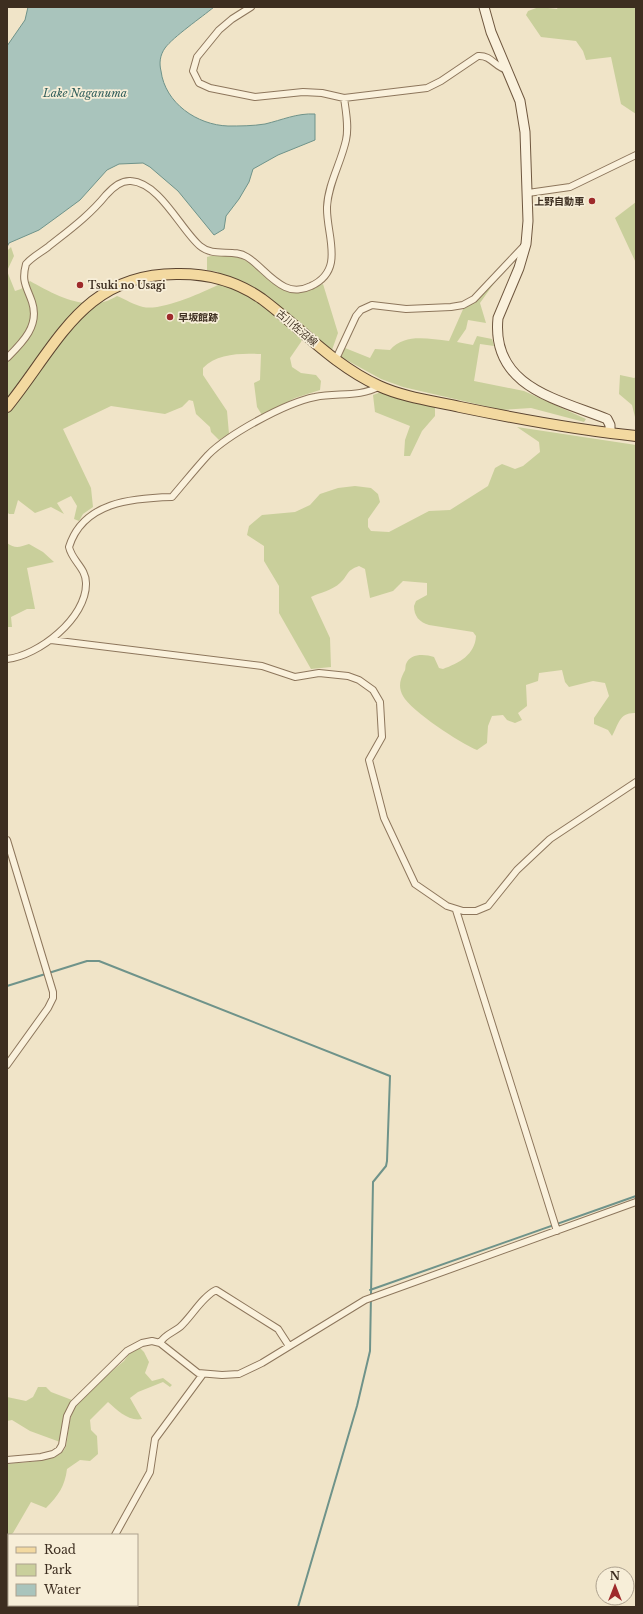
<svg xmlns="http://www.w3.org/2000/svg" width="643" height="1614" viewBox="0 0 643 1614" font-family="'Libre Baskerville','Noto Sans JP',serif">
<rect width="100%" height="100%" fill="#f0e4c8"/>
<path fill="#c9cf9b" d="M 539,7 L 557,9 L 558,7 L 636,7 L 636,114 L 621,104 L 611,57 L 586,60 L 583,51 L 576,41 L 541,37 L 526,15 L 528,11 Z
M 636,202 L 636,263 L 615,218 Z
M 11,247 L 14,256 L 7,271 L 15,291 L 21,289 L 30,281 C 55,295 89,314 117,296 C 125,299 134,305 143,307 C 162,311 201,293 218,285 L 218,272 L 207,270 L 207,257 C 240,247 264,273 289,291 C 303,293 310,290 323,284 L 338,333 L 332,350 L 306,329 L 301,342 L 290,358 L 292,367 L 301,373 L 316,375 L 321,381 L 320,390 L 295,398 L 262,415 L 257,407 L 254,383 L 260,380 L 261,354 C 242,353 217,353 203,368 L 203,375 L 227,411 L 229,434 L 219,440 L 211,432 L 210,427 L 196,414 L 193,401 L 189,400 L 182,407 L 165,414 L 111,406 L 63,429 L 91,488 L 93,507 L 83,514 L 79,521 L 74,519 L 77,506 L 71,496 L 57,503 L 64,514 L 51,507 L 35,513 L 18,500 L 14,514 L 9,514 L 7,512 L 7,251 Z
M 497,279 L 480,303 L 486,323 L 468,320 L 466,329 L 457,342 L 473,345 L 477,336 L 492,339 L 494,346 L 480,344 L 474,381 L 524,391 L 586,419 L 584,422 L 531,408 L 502,410 L 403,387 L 381,379 L 341,357 L 345,348 L 370,358 L 375,349 L 390,350 C 405,333 428,339 449,341 L 464,307 Z
M 620,375 L 634,378 L 636,377 L 636,421 L 632,405 L 619,394 Z
M 381,392 L 435,407 L 435,416 L 422,431 L 410,456 L 404,456 L 405,440 L 410,426 L 375,412 L 373,395 Z
M 517,427 L 636,445 L 636,713 C 619,712 619,724 612,736 L 608,730 L 594,724 L 594,718 L 609,696 L 605,683 L 593,681 L 569,687 L 565,682 L 562,670 L 539,673 L 538,681 L 526,685 L 527,706 L 518,713 L 522,720 L 515,723 L 507,720 L 503,715 L 492,716 L 488,726 L 487,743 L 477,750 C 460,743 411,711 403,696 C 398,687 400,680 404,672 C 406,670 405,667 406,664 C 410,653 425,654 434,657 L 439,668 L 443,669 C 459,663 475,655 476,636 L 473,632 L 429,625 C 419,622 414,616 414,606 L 416,601 L 427,595 L 427,583 L 403,581 L 393,591 L 370,598 L 365,569 L 359,566 C 345,571 349,575 340,583 C 333,590 319,593 311,597 L 330,638 L 331,667 L 311,669 L 279,613 L 279,586 L 264,561 L 264,546 L 247,535 L 249,526 L 262,515 L 295,512 L 310,505 L 320,494 L 338,488 L 355,486 L 371,488 L 378,494 L 380,502 L 368,519 L 368,527 L 371,531 L 389,532 L 429,511 L 450,510 L 488,486 L 495,468 L 502,464 L 515,469 L 523,466 L 540,452 L 539,442 Z
M 7,543 C 15,549 20,547 29,544 L 43,552 L 54,562 L 27,568 L 35,609 L 27,609 L 11,617 L 12,627 L 7,627 Z
M 140,1348 L 144,1352 L 149,1362 L 145,1373 L 152,1381 L 163,1378 L 172,1385 L 170,1387 L 163,1382 L 138,1392 L 130,1398 L 142,1419 C 129,1422 117,1410 108,1402 L 90,1420 L 91,1430 L 97,1436 L 98,1454 L 90,1461 L 80,1460 L 67,1469 C 65,1486 58,1496 46,1508 L 31,1502 L 13,1533 L 7,1537 L 7,1464 C 22,1462 61,1463 66,1446 C 69,1433 68,1419 75,1407 C 84,1392 110,1373 124,1361 L 129,1354 Z
M 38,1387 L 46,1387 L 51,1392 L 72,1400 L 64,1415 L 60,1442 L 30,1431 L 12,1420 L 7,1421 L 7,1397 L 26,1401 L 33,1397 Z"/>
<path fill="#a9c4bc" stroke="#6f938a" d="M 28,7 L 214,7 C 202,17 173,37 165,48 C 160,55 159,63 161,71 C 165,103 197,125 228,126 C 239,126 253,126 265,124 C 282,120 297,113 315,114 L 315,140 L 278,155 L 253,169 L 249,182 L 239,199 L 226,216 L 224,229 L 214,235 L 178,191 L 150,167 L 143,163 L 119,164 L 107,170 L 80,200 L 61,214 L 39,230 L 9,243 L 7,247 L 7,46 L 25,20 Z"/>
<g fill="none" stroke-linecap="round" stroke-linejoin="round">
<path stroke="#6f938a" stroke-width="2" d="M 7,986 L 87,961 L 99,961 L 390,1076 L 387,1161 L 386,1166 L 373,1182 L 370,1351 L 357,1406 L 298,1607
M 370,1290 L 636,1196"/>
<g stroke="#8d765c" stroke-width="8">
<path id="street" d="M 251,7 L 232,19 L 219,30 L 197,57 L 193,71 L 199,83 L 210,88 L 255,97 L 303,92 L 322,93 L 344,98 L 427,88 L 441,81 L 478,56 C 492,55 495,68 508,70
M 528,193 L 570,187 L 636,155
M 7,358 C 22,343 40,326 32,302 C 27,287 21,282 26,264 C 32,257 40,253 48,247 C 68,231 89,216 106,195 C 113,187 121,180 131,181 C 160,183 181,230 200,246 C 214,258 233,248 247,257 C 260,265 270,280 285,287 C 293,291 303,290 311,286 C 346,270 326,235 327,207 C 328,184 341,163 346,140 C 349,127 346,112 344,98
M 335,361 L 356,316 L 361,310 L 372,305 L 406,309 L 451,307 L 463,305 L 474,299 L 524,246
M 51,640 L 262,666 L 295,677 L 319,673 L 348,676 L 359,680 L 373,690 L 380,702 L 382,737 L 369,760 L 384,818 L 415,884 L 447,906 L 463,911 L 476,911 L 488,906 L 517,870 L 550,839 L 636,782
M 7,659 C 38,656 87,618 86,583 C 86,568 72,561 69,547 C 83,502 132,498 172,497 C 184,483 196,468 208,455 C 229,434 285,403 315,397 C 337,392 359,398 380,386
M 7,840 L 53,992 L 53,998 L 48,1008 L 7,1065
M 456,910 L 557,1231
M 160,1343 C 164,1335 174,1332 180,1327 C 192,1316 202,1297 216,1290 L 278,1329 L 289,1346
M 7,1460 L 41,1457 L 53,1454 L 59,1450 L 62,1445 L 67,1416 L 73,1404 L 127,1351 L 142,1343 L 152,1341 L 160,1343 L 198,1373 L 222,1375 L 239,1374 L 262,1363 L 365,1300 L 636,1202
M 115,1535 L 150,1472 L 155,1439 L 203,1374
M 41,1607 L 45,1605"/>
</g>
<g stroke="#6f573f" stroke-width="11">
<path id="secondary" d="M 484,7 L 491,32 L 520,101 L 525,132 L 528,221 L 526,244 L 519,268 L 498,318 C 491,387 557,399 607,419 L 610,425 L 610,432"/>
</g>
<g stroke="#5b4430" stroke-width="12">
<path id="primary" d="M 7,407 C 58,344 84,272 180,274 C 209,274 238,282 262,299 C 301,328 333,365 379,386 C 403,397 433,401 460,407 C 518,419 577,430 636,436"/>
</g>
<use href="#street" stroke="#faf1dc" stroke-width="6"/>
<use href="#secondary" stroke="#faf1dc" stroke-width="9"/>
<use href="#primary" stroke="#f3d9a0" stroke-width="10"/>
</g>
<g fill="#9e2a2b" stroke="#f7eed8" stroke-width="1.5">
<circle cx="592" cy="201" r="4"/>
<circle cx="80" cy="285" r="4"/>
<circle cx="170" cy="317" r="4"/>
</g>
<g text-anchor="middle" dominant-baseline="central" stroke-width="3.5" stroke-linejoin="round" paint-order="stroke">
<g font-size="10" font-weight="bold" fill="#3d2e20" stroke="#f7eed8" text-anchor="start">
<text x="584" y="201" text-anchor="end">上野自動車</text>
<text x="88" y="285">Tsuki no Usagi</text>
<text x="178" y="317">早坂館跡</text>
</g>
<g font-size="10" fill="#3d2e20" stroke="#f7eed8">
<text transform="translate(297 328) rotate(40)">古川佐沼線</text>
</g>
<g font-size="11" font-style="italic" fill="#2f5d5a" stroke="#f7eed8">
<text x="85" y="93">Lake Naganuma</text>
</g>
</g>
<rect width="643" height="1614" fill="none" stroke="#3d2e20" stroke-width="16"/>
<rect x="8" y="1534" width="130" height="72" fill="#f7eed8" stroke="#ada18e"/>
<rect x="16" y="1547" width="20" height="6" fill="#f3d9a0" stroke="#ada18e"/>
<text x="44" y="1554" font-size="12" fill="#3d2e20">Road</text>
<rect x="16" y="1564" width="20" height="12" fill="#c9cf9b" stroke="#ada18e"/>
<text x="44" y="1574" font-size="12" fill="#3d2e20">Park</text>
<rect x="16" y="1584" width="20" height="12" fill="#a9c4bc" stroke="#ada18e"/>
<text x="44" y="1594" font-size="12" fill="#3d2e20">Water</text>
<g transform="translate(615 1586)"><circle r="19" fill="#f7eed8" stroke="#ada18e"/>
<path d="M0-3L7 15L0 10L-7 15Z" fill="#9e2a2b"/>
<text y="-6" font-size="11" font-weight="bold" text-anchor="middle" fill="#3d2e20">N</text>
</g>
</svg>
